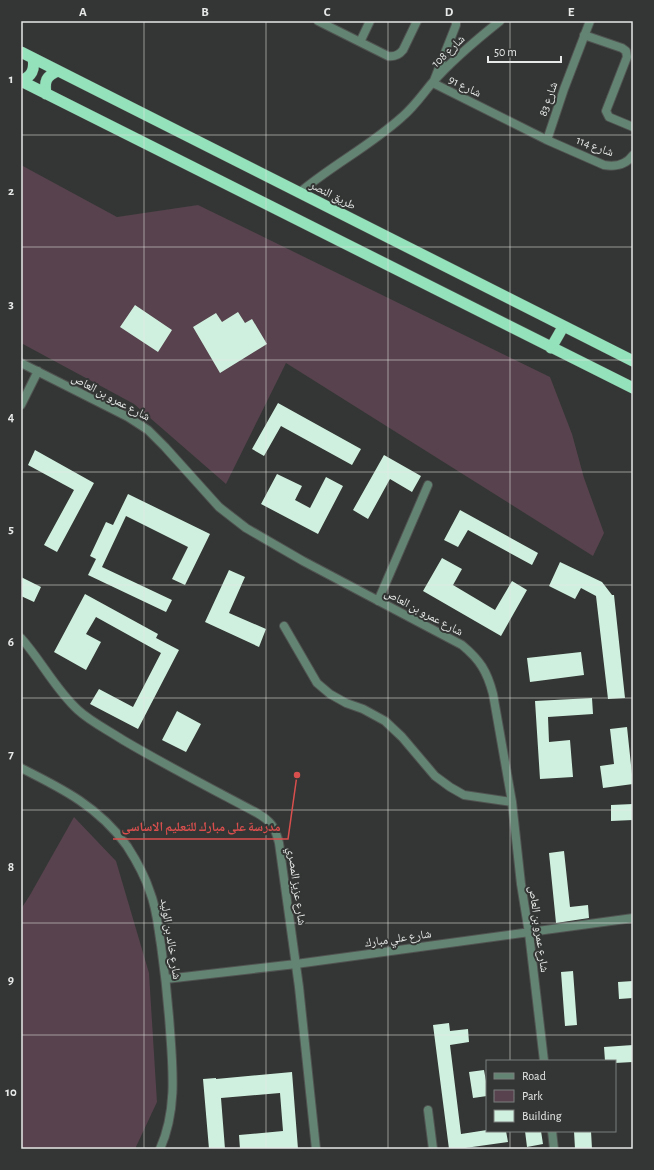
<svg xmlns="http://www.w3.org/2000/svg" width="654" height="1170" viewBox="0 0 654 1170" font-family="'Alegreya Sans','Noto Naskh Arabic',sans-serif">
<rect width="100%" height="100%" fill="#333634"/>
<path fill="#57424d" d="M 21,165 L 117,217 L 198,205 L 550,377 L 572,434 L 584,478 L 604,533 L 593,556 L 286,363 L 226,484 L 134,404 L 21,343 Z
M 74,817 L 116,861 L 149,973 L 157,1102 L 135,1149 L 21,1149 L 21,909 L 30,895 Z"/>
<path fill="#d0f0df" d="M 135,305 L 172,330 L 158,352 L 120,327 Z
M 238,312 L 245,323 L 252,319 L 267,344 L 220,373 L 193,327 L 216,313 L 222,322 Z
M 278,403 L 361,449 L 352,465 L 281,426 L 264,456 L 252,449 Z
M 35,450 L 94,483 L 57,552 L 44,545 L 74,490 L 28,465 Z
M 384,455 L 421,476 L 412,492 L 390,479 L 368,519 L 353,510 Z
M 277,474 L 302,486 L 295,500 L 310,508 L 326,477 L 343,486 L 318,534 L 261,504 Z
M 128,494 L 210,534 L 185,585 L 172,579 L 188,547 L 126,516 L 102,567 L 172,600 L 166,612 L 88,575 L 96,559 L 90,556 L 106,522 L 113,525 Z
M 460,510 L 538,553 L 532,565 L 468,530 L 458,547 L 444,540 Z
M 442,558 L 462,569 L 453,585 L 495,610 L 512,581 L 527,590 L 501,636 L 423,591 Z
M 560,562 L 602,582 L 612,595 L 614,595 L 625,698 L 608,699 L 596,596 L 581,588 L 575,599 L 549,586 Z
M 229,570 L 245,577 L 229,613 L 266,629 L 259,647 L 205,622 Z
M 21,577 L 41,587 L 34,602 L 21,596 Z
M 85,594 L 158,634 L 156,638 L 179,650 L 138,729 L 90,704 L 99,689 L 133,707 L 161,653 L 96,617 L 86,634 L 101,642 L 86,670 L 54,652 Z
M 581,652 L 584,675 L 530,682 L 527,658 Z
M 592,698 L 593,714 L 548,717 L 549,742 L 570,740 L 573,777 L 540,779 L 535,701 Z
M 177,711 L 201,724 L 186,752 L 162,740 Z
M 627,727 L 633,784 L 603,788 L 600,766 L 614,764 L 610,729 Z
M 633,804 L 633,820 L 611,821 L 611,805 Z
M 564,851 L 570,907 L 588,905 L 589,918 L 556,923 L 549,853 Z
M 573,971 L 577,1025 L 565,1026 L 561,972 Z
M 633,981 L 633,998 L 619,999 L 618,982 Z
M 449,1023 L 450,1031 L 468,1029 L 469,1042 L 450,1045 L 461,1134 L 487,1130 L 506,1131 L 508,1142 L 465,1148 L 465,1149 L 449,1149 L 433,1025 Z
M 633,1045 L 633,1062 L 615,1063 L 615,1061 L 605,1061 L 604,1047 Z
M 484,1070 L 486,1081 L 487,1080 L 487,1096 L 473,1098 L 469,1072 Z
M 292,1072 L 298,1149 L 240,1149 L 239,1135 L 283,1131 L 280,1093 L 221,1098 L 225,1149 L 209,1149 L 203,1079 L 216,1078 L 216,1079 Z
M 525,1131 L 541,1131 L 543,1144 L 527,1147 Z
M 574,1131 L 591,1131 L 592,1149 L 575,1149 Z"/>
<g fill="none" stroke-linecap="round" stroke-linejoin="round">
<g stroke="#505351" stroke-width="10">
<path id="minor" d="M 318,21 L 388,56 C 395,57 399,55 403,50 L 417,21
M 456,21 L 456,25 L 433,83 L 547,140 L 604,165 C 616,167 626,165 633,155
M 584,35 L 622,48 L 626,51 L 627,57 L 606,111 L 609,117 L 633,127
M 360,42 L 370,21
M 547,140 L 564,89 L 590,21
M 299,193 C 332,165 370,146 402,117 C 414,107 422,95 432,83 C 452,60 476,40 500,21
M 21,363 L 128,417 L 148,430 L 165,447 L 219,507 L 246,528 L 303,561 L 462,645 C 480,660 487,671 493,694 L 512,802 L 521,884 L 529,933 L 544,1061
M 21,405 L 38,371
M 378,601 L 428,485
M 284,626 L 317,683 L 330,694 L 346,703 L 363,709 L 385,721 L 402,737 L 435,776 L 450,787 L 464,795 L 512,802
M 21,638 C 41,660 55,689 78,710 C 91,722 108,730 123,740 C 167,766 212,789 257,813 C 271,821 275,827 279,843 L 299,987 L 316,1149
M 166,979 L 296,964 L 633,918
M 428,1110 L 433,1149
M 552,1131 L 554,1149"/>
</g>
<g stroke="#505351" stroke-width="10">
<path id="tertiary" d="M 21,768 C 63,789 99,807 127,846 C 136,860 145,876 150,892 C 157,909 158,928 161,945 C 165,973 168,1001 170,1030 C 173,1070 177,1111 160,1149"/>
</g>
<g stroke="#505351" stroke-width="12">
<path id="trunk" d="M 21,52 L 633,361
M 21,81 L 633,388
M 21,81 C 32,76 35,70 33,58
M 46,94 C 44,81 46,76 58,71
M 551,348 L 563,327"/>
</g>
<use href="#minor" stroke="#638473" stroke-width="8"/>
<use href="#tertiary" stroke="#638473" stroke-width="8"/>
<use href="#trunk" stroke="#94e2bb" stroke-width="11"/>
</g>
<path fill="none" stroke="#e6e9e7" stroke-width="1" stroke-opacity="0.55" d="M 144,21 L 144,1149M 266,21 L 266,1149M 388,21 L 388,1149M 510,21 L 510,1061M 21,135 L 633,135M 21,247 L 633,247M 21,360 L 633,360M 21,472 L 633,472M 21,585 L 633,585M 21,698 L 633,698M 21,810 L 633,810M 21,923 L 633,923M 21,1035 L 633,1035M 510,1131 L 510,1149"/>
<g text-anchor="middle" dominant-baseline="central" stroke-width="4" stroke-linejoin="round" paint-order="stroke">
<g font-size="12" fill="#e6e9e7" stroke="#333634">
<text transform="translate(448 51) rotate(-44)">شارع 108</text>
<text transform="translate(465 86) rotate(26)">شارع 91</text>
<text transform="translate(548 99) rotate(-71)">شارع 83</text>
<text transform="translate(595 146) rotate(20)">شارع 114</text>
<text transform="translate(333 195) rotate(27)">طريق النصر</text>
<text transform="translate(111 397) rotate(28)">شارع عمرو بن العاص</text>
<text transform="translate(424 612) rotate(28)">شارع عمرو بن العاص</text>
<text transform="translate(297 886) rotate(82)">شارع عزيز المصري</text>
<text transform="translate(539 929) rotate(82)">شارع عمرو بن العاص</text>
<text transform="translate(398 938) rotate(-8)">شارع علي مبارك</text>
<text transform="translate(171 939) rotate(81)">شارع خالد بن الوليد</text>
</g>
</g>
<path fill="none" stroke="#d94f4e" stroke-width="1.5" d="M297 775L288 839H113"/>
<circle fill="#d94f4e" stroke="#333634" stroke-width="1.5" cx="297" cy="775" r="4"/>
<g font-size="13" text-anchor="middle" font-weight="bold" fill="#d94f4e" stroke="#333634" stroke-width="4" stroke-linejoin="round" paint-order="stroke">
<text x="201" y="831">مدرسة على مبارك للتعليم الاساسى</text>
</g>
<rect width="654" height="1170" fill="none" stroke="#333634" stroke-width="44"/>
<rect x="486" y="1060" width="130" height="72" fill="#333634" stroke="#7b7e7c"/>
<rect x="494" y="1073" width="20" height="6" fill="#638473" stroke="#7b7e7c"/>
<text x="522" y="1080" font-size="12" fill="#e6e9e7">Road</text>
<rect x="494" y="1090" width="20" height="12" fill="#57424d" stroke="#7b7e7c"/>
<text x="522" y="1100" font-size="12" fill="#e6e9e7">Park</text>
<rect x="494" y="1110" width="20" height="12" fill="#d0f0df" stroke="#7b7e7c"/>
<text x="522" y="1120" font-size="12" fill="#e6e9e7">Building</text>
<path d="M488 56v6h73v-6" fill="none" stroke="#e6e9e7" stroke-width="2"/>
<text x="494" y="56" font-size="12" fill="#e6e9e7" stroke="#333634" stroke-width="3" paint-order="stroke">50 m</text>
<rect x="22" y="22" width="610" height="1126" fill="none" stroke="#e6e9e7" stroke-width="1.5"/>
<g font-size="13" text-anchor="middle" font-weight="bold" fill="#e6e9e7">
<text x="83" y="16">A</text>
<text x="205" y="16">B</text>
<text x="327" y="16">C</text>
<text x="449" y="16">D</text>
<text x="571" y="16">E</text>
<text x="11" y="83">1</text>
<text x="11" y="195">2</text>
<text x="11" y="308">3</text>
<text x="11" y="421">4</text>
<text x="11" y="533">5</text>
<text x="11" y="646">6</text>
<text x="11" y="758">7</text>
<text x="11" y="871">8</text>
<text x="11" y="984">9</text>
<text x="11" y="1096">10</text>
</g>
</svg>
